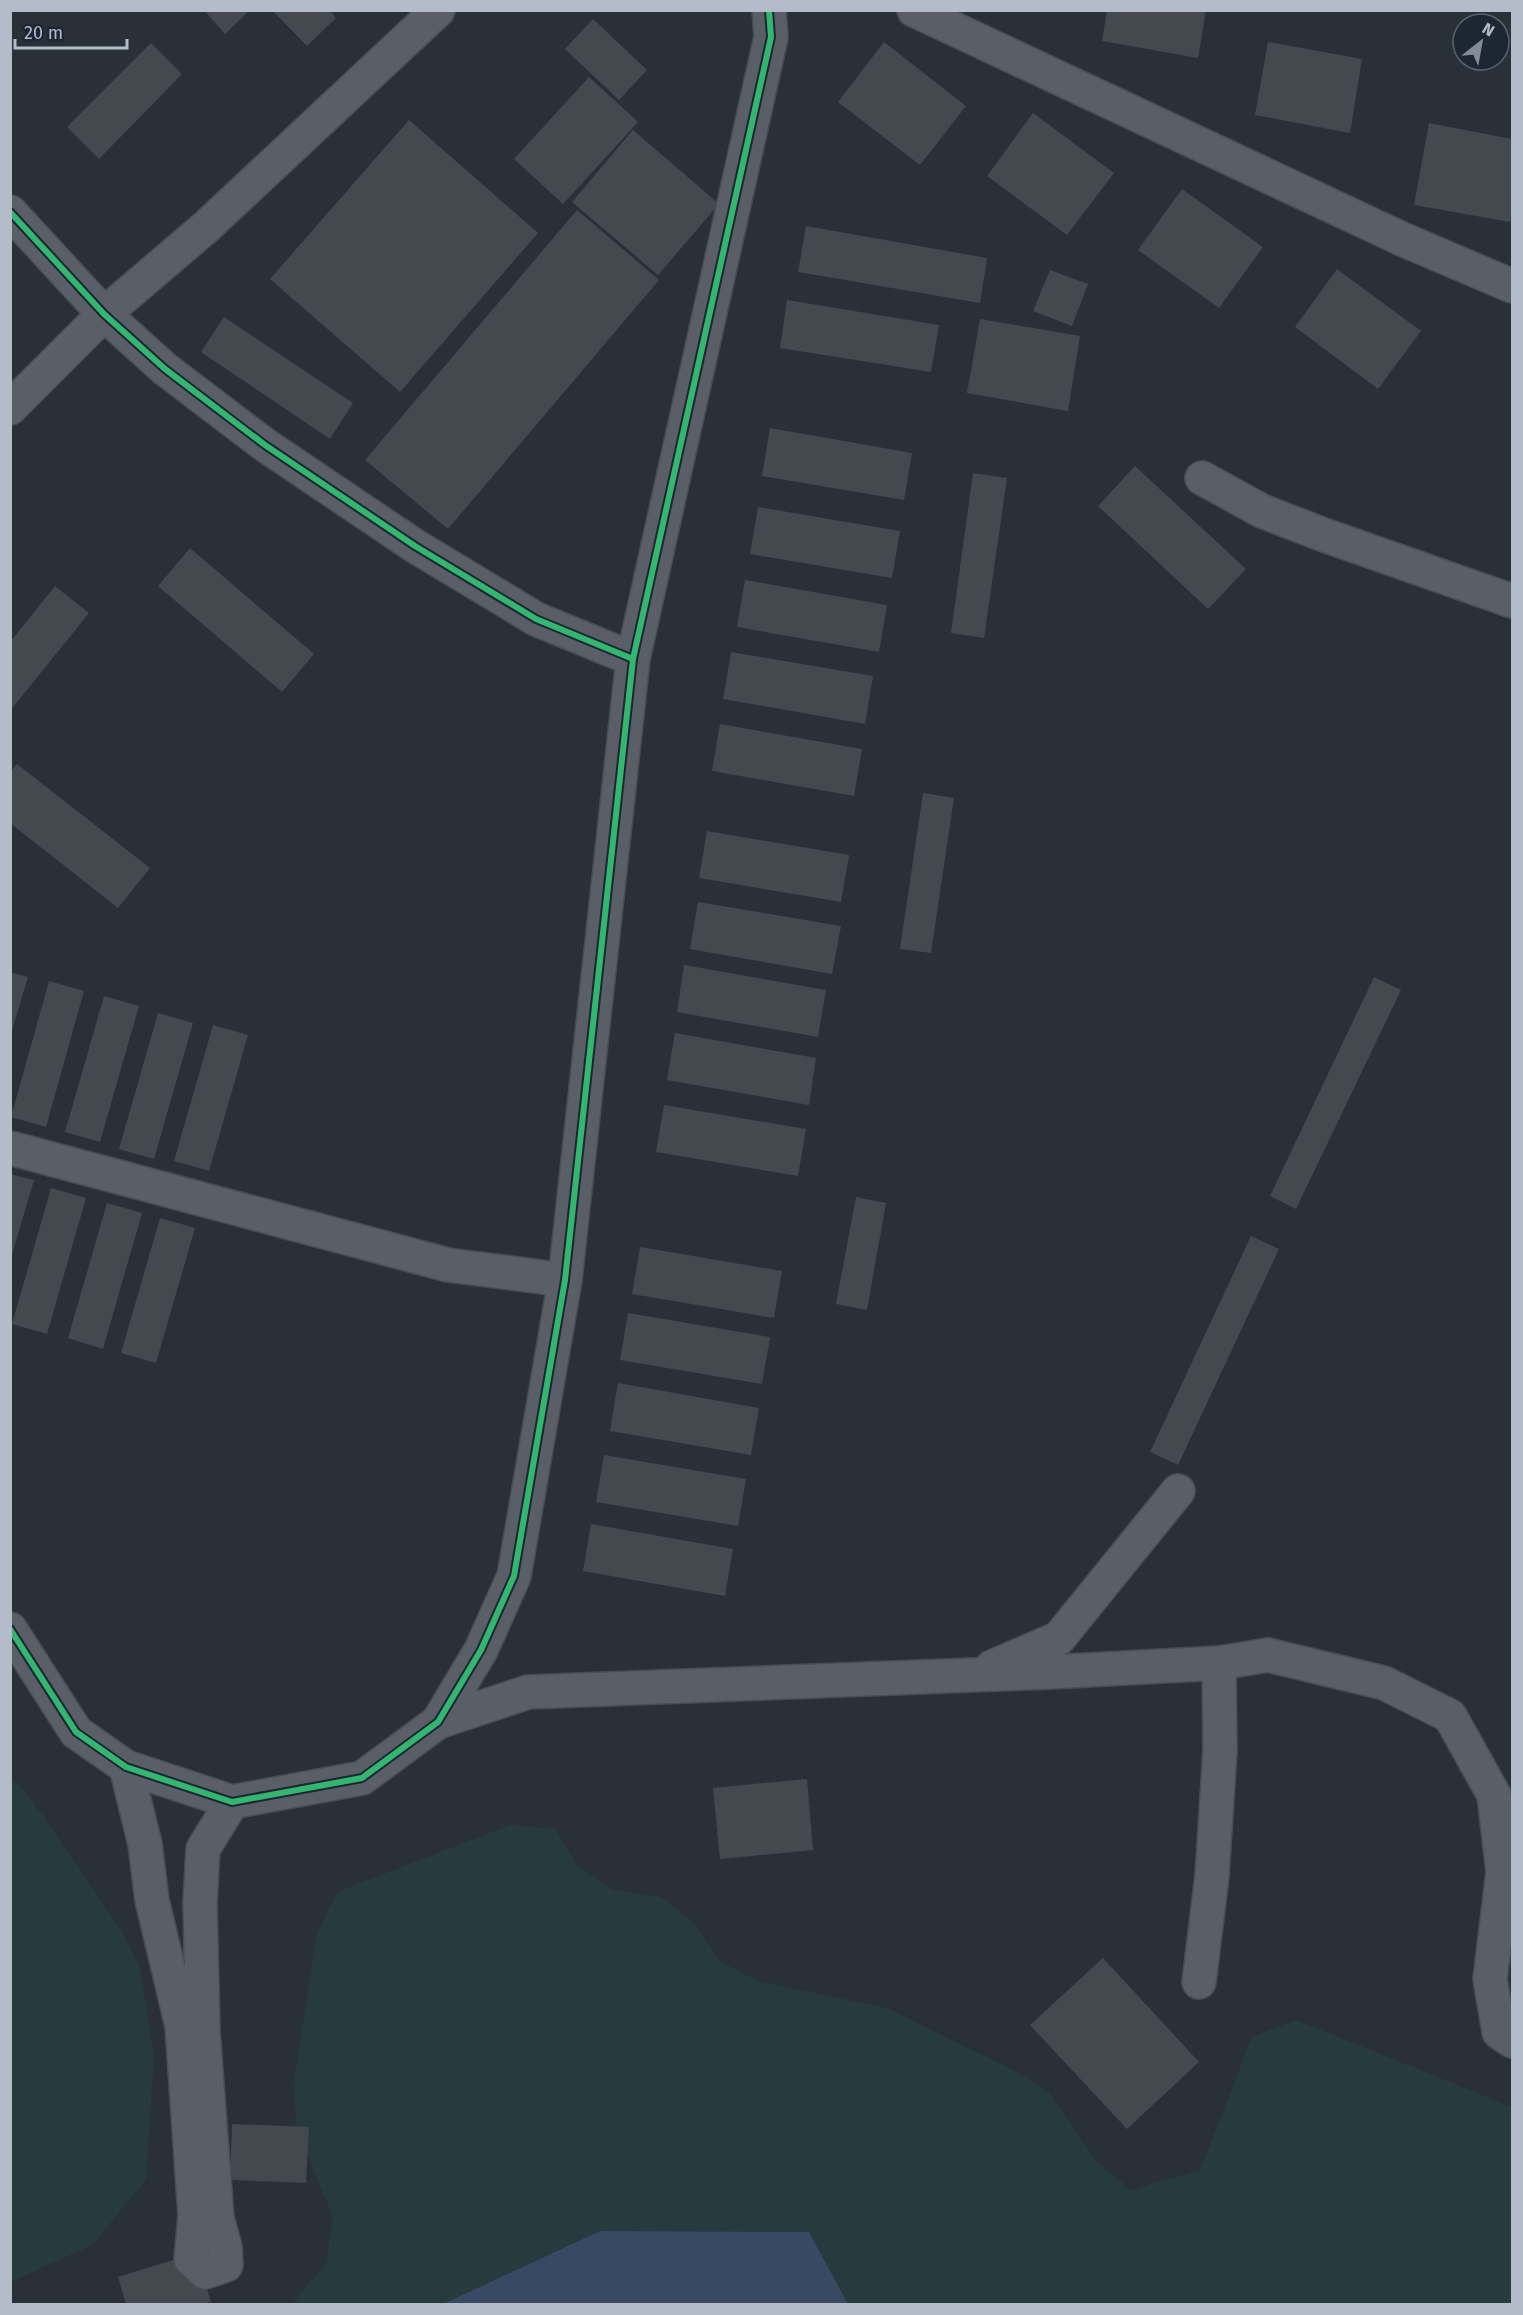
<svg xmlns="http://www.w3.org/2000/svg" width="1523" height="2315" viewBox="0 0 1523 2315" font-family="'Fira Sans',sans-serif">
<rect width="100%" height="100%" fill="#2a3038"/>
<path fill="#273a3e" d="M 11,1778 L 30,1797 L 121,1930 L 140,1967 L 154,2055 L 146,2180 L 92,2245 L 11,2282 Z
M 510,1825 L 555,1829 L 577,1865 L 612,1889 L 660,1897 L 695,1923 L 719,1961 L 758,1981 L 887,2008 L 1011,2069 L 1048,2091 L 1097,2162 L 1131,2190 L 1200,2170 L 1252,2037 L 1296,2020 L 1512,2107 L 1512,2304 L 848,2304 L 809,2232 L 600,2231 L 443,2304 L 292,2304 L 326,2263 L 333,2217 L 296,2127 L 294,2080 L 317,1934 L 337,1892 Z"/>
<path fill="#384963" d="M 600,2231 L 809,2232 L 848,2304 L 443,2304 Z"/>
<path fill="#444950" d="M 204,10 L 250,10 L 225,34 Z
M 272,10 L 329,10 L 336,18 L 307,46 Z
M 1107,10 L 1206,10 L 1198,58 L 1102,41 Z
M 593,19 L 647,70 L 619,100 L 565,49 Z
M 884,42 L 966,106 L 920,165 L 838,102 Z
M 1268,42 L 1362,59 L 1350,133 L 1255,115 Z
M 151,43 L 182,74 L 99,159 L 67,127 Z
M 589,77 L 638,122 L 563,204 L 514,159 Z
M 1033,113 L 1114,173 L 1067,235 L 987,176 Z
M 409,120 L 538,233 L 400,392 L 270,279 Z
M 1429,123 L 1512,139 L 1512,207 L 1510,222 L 1414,205 Z
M 633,130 L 719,204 L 658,275 L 572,202 Z
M 1182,189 L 1263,247 L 1219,308 L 1138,250 Z
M 577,210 L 659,280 L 448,529 L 365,460 Z
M 806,226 L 987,258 L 980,303 L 798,272 Z
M 1337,269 L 1421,331 L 1378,389 L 1295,327 Z
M 1050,270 L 1088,284 L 1072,326 L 1033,311 Z
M 787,300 L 939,325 L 931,372 L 780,348 Z
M 224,317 L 353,403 L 330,439 L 201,352 Z
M 980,319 L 1080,336 L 1068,411 L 967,393 Z
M 770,428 L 912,453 L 904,500 L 762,476 Z
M 1135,466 L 1246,569 L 1208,609 L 1098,506 Z
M 973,473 L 1007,478 L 984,638 L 951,633 Z
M 758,507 L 900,531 L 892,578 L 750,554 Z
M 190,548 L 314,654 L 282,692 L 158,586 Z
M 745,580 L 887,605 L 879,652 L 737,627 Z
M 55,586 L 89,613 L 10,711 L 10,642 Z
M 731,652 L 873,676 L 865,724 L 723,699 Z
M 720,724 L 862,749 L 854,796 L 712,771 Z
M 17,764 L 150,868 L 118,908 L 10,823 L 10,772 Z
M 923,793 L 954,798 L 931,953 L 900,949 Z
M 707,831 L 849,855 L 841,902 L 699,878 Z
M 698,902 L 841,926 L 832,974 L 690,949 Z
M 684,965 L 826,990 L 818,1037 L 677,1012 Z
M 10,972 L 28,977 L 11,1034 L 10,1034 Z
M 1374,977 L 1401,990 L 1296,1209 L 1270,1196 Z
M 49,981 L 84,991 L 46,1127 L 11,1117 Z
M 104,996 L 139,1006 L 100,1142 L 65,1132 Z
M 158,1013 L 193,1023 L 154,1159 L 119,1149 Z
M 213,1025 L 248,1035 L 209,1171 L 174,1161 Z
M 675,1033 L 816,1058 L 809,1105 L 667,1080 Z
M 664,1105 L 806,1129 L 798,1176 L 656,1152 Z
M 10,1174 L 34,1180 L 11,1258 L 10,1258 Z
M 51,1188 L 86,1198 L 47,1334 L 12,1324 Z
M 856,1197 L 886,1203 L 867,1310 L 836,1304 Z
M 107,1203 L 142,1213 L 103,1349 L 68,1338 Z
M 160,1218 L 195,1228 L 156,1363 L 121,1353 Z
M 1251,1236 L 1279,1249 L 1178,1465 L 1150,1452 Z
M 640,1247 L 782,1271 L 774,1318 L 632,1294 Z
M 628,1313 L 770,1337 L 762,1384 L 620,1360 Z
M 618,1383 L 759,1408 L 751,1455 L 610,1431 Z
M 604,1455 L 746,1479 L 738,1526 L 596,1502 Z
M 591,1524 L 733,1549 L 725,1596 L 583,1571 Z
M 807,1779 L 813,1850 L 720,1859 L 713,1788 Z
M 1103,1958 L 1199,2062 L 1127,2129 L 1030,2025 Z
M 232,2124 L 309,2127 L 306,2183 L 230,2180 Z
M 196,2253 L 211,2302 L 204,2304 L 126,2304 L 118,2277 Z"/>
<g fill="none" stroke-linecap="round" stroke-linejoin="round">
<g stroke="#484c53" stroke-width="36">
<path id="minor" d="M 914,10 L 1402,239 L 1512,286
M 10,212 L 104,314 L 165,369 L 265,445 L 415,546 L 536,619 L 633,659
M 10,408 L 104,314 L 206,227 L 438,10
M 1202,478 L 1262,511 L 1324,535 L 1512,601
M 10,1148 L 448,1265 L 565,1280
M 10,1629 L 76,1732 L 126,1767 L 232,1802 L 362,1778 L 438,1722 L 481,1650 L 514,1576 L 565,1280 L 633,659 L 771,37 L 769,10
M 992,1667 L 1059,1638 L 1178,1491
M 438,1722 L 528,1692 L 1050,1672 L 1219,1663 L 1268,1655 L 1384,1683 L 1450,1716 L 1494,1795 L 1503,1872 L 1490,1979 L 1499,2032 L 1512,2041
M 126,1767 L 145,1844 L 152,1900 L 182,2026 L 195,2216 L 191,2259 L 205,2272 L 226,2265 L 225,2247 L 217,2218 L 203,2031 L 200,1903 L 203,1849 L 232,1802
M 1199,1982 L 1212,1876 L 1220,1750 L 1219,1663"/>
</g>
<use href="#minor" stroke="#5a5e66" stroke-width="33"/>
<g stroke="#1d2633" stroke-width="10">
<path id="cycleway" d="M 10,212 L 104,314 L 165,369 L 265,445 L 415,546 L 536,619 L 633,659
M 10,1629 L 76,1732 L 126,1767 L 232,1802 L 362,1778 L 438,1722 L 481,1650 L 514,1576 L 565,1280 L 633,659 L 771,37 L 769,10"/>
</g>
<use href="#cycleway" stroke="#33b770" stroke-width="6"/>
</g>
<rect width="1523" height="2315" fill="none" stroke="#b4bcc9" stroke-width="24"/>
<g transform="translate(1481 42) rotate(31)"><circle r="28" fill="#1d2633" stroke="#59626f" stroke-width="1.5"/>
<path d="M0-4.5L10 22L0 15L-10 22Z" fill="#848b96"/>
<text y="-9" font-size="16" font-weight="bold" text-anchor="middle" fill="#b4bcc9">N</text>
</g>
<path d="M15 39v9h112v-9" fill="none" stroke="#b4bcc9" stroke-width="3"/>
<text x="24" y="39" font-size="18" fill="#b4bcc9" stroke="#1d2633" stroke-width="4.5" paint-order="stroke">20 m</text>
</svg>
